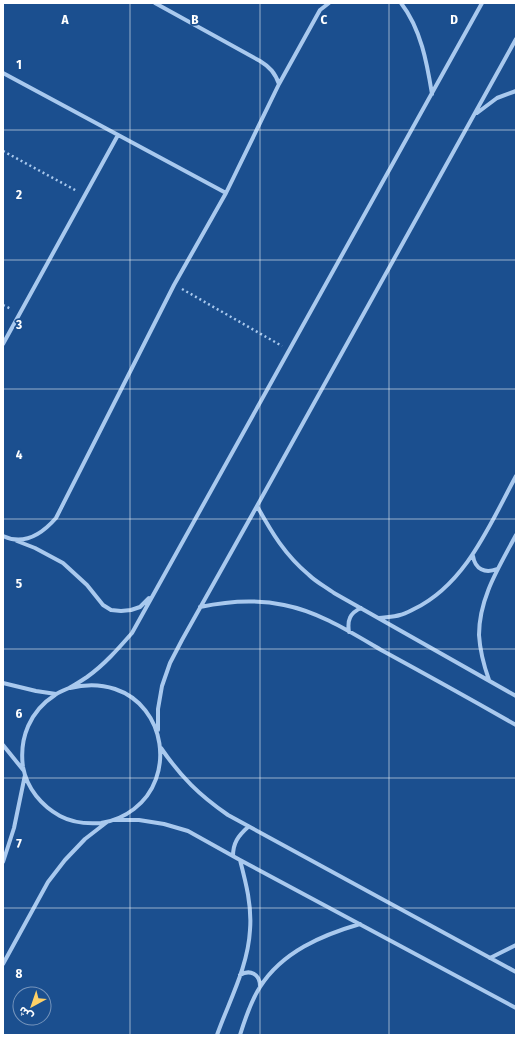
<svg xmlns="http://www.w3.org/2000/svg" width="519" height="1038" viewBox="0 0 519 1038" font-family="'Fira Sans Condensed','Noto Sans Arabic',sans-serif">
<rect width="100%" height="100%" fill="#1b4f8f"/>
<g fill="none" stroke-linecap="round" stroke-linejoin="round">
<path stroke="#a9c9ee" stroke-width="2.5" stroke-dasharray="2 3" stroke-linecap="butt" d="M 3,151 L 77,191
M 182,289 L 282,346
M 3,305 L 11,309"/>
<path stroke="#a9c9ee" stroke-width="4" d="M 401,3 C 421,29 427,63 432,94
M 3,73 L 226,193
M 279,84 L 320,10 L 329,3
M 477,113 L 497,98 L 516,91
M 3,344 L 118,135
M 257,506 C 272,533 285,555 309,575 C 316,582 326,587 334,593 L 516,696
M 3,536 C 24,546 42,534 56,518 L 174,285 L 226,193 L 279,84 C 275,73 270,67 260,61 L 155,3
M 17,541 L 35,548 L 63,563 L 87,585 L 103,605 L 111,610 L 121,611 L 131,610 L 140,607 L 149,598
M 473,556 C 475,569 485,574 497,569
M 200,607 C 228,601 256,599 284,605 C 320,612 352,633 383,651 C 427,675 472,700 516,725
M 379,618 C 386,617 394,617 400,615 C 405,614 410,611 414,609 C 466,584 490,524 516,476
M 349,632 C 347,620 350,613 361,608
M 489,680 C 484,666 480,651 479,635 C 479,598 499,567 516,535
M 3,683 L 36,691 L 56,694
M 70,688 C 86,684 100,684 115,689 C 166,706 176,777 134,809 C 125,816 114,821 101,823 C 88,824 73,823 60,816 C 42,806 27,789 23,767 C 19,738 30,711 55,695 C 59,692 64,690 69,688 C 75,685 81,681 87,677 C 104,665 118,649 132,633 L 482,3
M 158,730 L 158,709 L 162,686 L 170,663 L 182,640 L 257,506 L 516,39
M 3,745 L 24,771
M 161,748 C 181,777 199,795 228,815 L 516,972
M 115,820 L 139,820 L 164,824 L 188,831 L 240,860 L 516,1008
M 233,856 C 233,843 238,836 248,827
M 3,862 L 14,828 L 25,775
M 490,958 L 516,945
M 3,964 L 48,882 L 65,860 L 85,839 L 107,822
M 240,975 C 250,969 260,974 260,986
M 217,1035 C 229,1001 248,967 250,930 C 252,906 246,883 240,860
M 240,1035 C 245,1019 251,1001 260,987 C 282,952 322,935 360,924"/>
</g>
<path fill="none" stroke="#fff" stroke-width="1" stroke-opacity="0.55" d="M 130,3 L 130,1035M 260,3 L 260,1035M 389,3 L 389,1035M 3,130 L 516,130M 3,260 L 516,260M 3,389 L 516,389M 3,519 L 516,519M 3,649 L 516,649M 3,778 L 516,778M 3,908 L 516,908"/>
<g font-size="13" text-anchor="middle" font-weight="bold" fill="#fff" stroke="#1b4f8f" stroke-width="3.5" stroke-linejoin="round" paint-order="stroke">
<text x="65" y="24">A</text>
<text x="195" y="24">B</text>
<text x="324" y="24">C</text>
<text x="454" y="24">D</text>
<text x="19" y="69">1</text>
<text x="19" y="199">2</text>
<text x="19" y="329">3</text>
<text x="19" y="459">4</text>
<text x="19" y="588">5</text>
<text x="19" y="718">6</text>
<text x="19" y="848">7</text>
<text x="19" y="978">8</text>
</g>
<rect width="519" height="1038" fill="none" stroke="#ffffff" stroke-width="8"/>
<g transform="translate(32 1006) rotate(220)"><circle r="19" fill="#1b4f8f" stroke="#7695bc"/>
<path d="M0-3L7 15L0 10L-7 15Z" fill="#ffd166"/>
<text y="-6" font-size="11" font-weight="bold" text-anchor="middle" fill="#ffffff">ش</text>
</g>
</svg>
